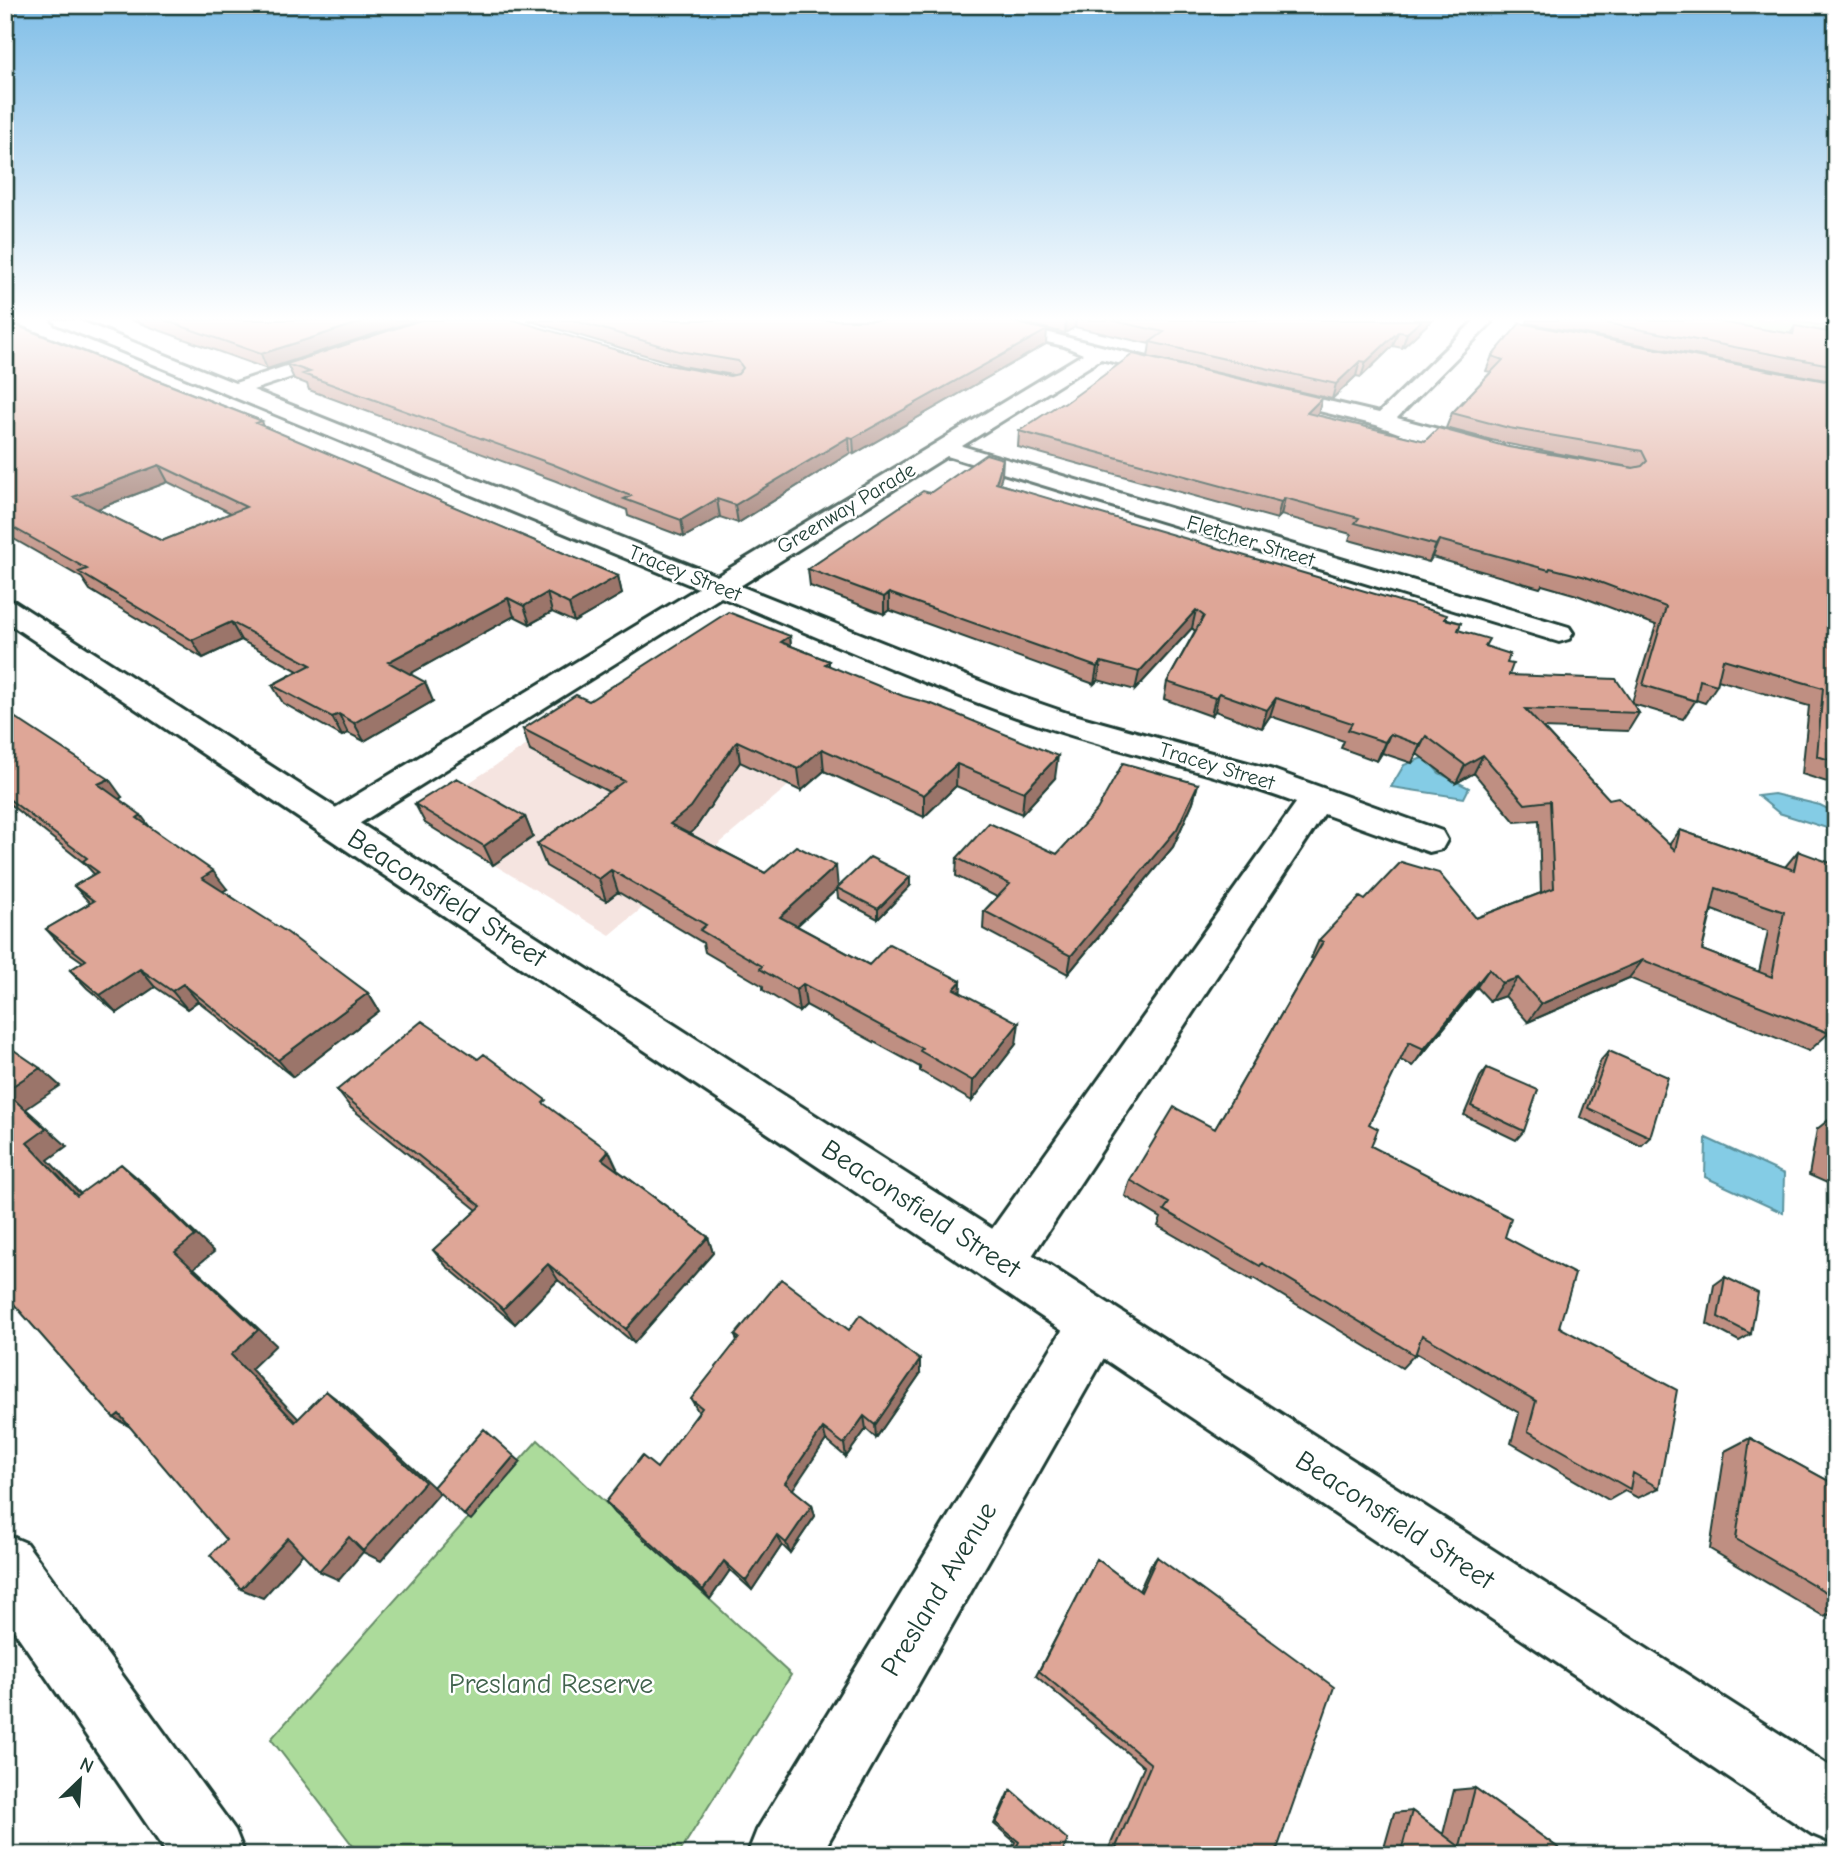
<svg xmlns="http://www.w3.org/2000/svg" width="1841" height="1860" viewBox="0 0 1841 1860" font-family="'Comic Neue',sans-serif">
<rect width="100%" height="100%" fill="#fff"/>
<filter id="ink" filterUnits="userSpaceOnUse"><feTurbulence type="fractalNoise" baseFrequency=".0143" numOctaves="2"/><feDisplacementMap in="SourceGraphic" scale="14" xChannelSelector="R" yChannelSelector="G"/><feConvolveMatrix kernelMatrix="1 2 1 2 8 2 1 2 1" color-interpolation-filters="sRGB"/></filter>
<g filter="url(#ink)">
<path fill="#f5e4e0" d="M 604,695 L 788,786 L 610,935 L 425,823 L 430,808 Z"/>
<path fill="#acdb9b" stroke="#668c68" stroke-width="2" d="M 1696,320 L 1790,320 L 1836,328 L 1836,346 Z
M 538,1440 L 791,1675 L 678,1855 L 360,1855 L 271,1739 Z"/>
<path fill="#84cce5" stroke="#5c939e" stroke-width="2" d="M 1425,757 L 1439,773 L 1469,788 L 1464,798 L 1391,787 L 1404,765 Z
M 1774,794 L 1820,805 L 1836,813 L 1836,831 L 1779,813 L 1758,796 Z
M 1706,1138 L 1784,1174 L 1783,1213 L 1705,1177 Z"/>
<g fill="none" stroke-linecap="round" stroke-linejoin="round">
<g stroke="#1f3d34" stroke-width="6">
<path id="minor" d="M 53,320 L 78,320 L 235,383 L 332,351 L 346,351 L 348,355 L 346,359 L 253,390 L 717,576 L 1083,354 L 1064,346 L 970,324 L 967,320 L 999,320 L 1183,367 L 1186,371 L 1176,377 L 1101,359 L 962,446 L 1569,627 L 1573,633 L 1569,639 L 1559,642 L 1549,639 L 947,456 L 740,586 L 1012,694 L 1067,713 L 1273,770 L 1442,831 L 1447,840 L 1442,849 L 1429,852 L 1324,814 L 1018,1277 L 1000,1284 L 982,1277 L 975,1260 L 982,1243 L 1296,803 C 1213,772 1126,754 1042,726 C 933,689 828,641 721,597 L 346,832 L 334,836 L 322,832 L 317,824 L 322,816 L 698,588 L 56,324 Z
M 1475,320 L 1489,320 L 1491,323 L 1397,418 L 1490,443 L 1493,448 L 1490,453 L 1482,455 L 1412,438 L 1376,425 L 1262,397 L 1259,393 L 1262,389 L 1269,387 L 1379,413 Z
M 1095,1298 L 1113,1306 L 1121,1324 L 1113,1342 L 821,1855 L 747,1855 L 757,1830 L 1077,1306 Z
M 5,1534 L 26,1543 L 235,1830 L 245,1855 L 168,1855 L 5,1617 Z"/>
</g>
<g stroke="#1f3d34" stroke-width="6">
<path id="major" d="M 5,600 L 15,602 L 1836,1770 L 1836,1844 L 1812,1834 L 5,621 Z"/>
</g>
<use href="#minor" fill="#fff" fill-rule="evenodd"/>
<use href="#major" fill="#fff" fill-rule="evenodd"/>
</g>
<path fill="#bf8f82" stroke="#1f3d34" stroke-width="2" fill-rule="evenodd" d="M 5,320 L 262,421 L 264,427 L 618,576 L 622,594 L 574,622 L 552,612 L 530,624 L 514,616 L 409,674 L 433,701 L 364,741 L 348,733 L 342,736 L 283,703 L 272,685 L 298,671 L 241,640 L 203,658 L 90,590 L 82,578 L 5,534 ZM 168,482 L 231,513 L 162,541 L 97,509 Z
M 131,320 L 417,320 L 267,369 Z
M 527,320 L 1432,320 L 1402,348 L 1393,346 L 1361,377 L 1356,376 L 1332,399 L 1148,357 L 1150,344 L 1075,327 L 1065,333 L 1020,322 L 1009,321 L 1046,344 L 854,454 L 850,453 L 738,523 L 720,517 L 684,537 L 628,516 L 627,510 L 556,481 L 309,390 L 307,384 L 294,379 L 287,364 L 668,365 L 730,376 L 733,375 L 682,366 Z
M 1528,320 L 1706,320 L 1790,334 L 1795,326 L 1830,347 L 1836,348 L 1836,382 L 1527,323 Z
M 1492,356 L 1836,383 L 1836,785 L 1802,774 L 1809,706 L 1718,680 L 1717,685 L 1705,703 L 1696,700 L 1683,719 L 1633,704 L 1639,713 L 1628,731 L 1543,728 L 1609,799 L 1669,845 L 1680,830 L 1785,867 L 1798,851 L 1829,1033 L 1809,1051 L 1629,978 L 1528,1022 L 1505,996 L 1490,1001 L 1477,987 L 1413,1066 L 1400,1060 L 1369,1124 L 1371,1146 L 1505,1237 L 1659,1488 L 1638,1498 L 1625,1491 L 1609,1500 L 1511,1443 L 1519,1413 L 1416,1353 L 1402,1368 L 1253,1278 L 1252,1280 L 1158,1226 L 1161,1218 L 1125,1196 L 1130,1180 L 1215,1129 L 1313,959 L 1311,958 L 1319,940 L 1365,900 L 1476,918 L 1541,893 L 1539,820 L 1515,822 L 1474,773 L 1456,783 L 1417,754 L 1412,763 L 1382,753 L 1377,761 L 1341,748 L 1344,741 L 1270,716 L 1262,728 L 1215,711 L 1211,716 L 1164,699 L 1167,682 L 1195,631 L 1192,628 L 1135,690 L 1098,680 L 1094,684 L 889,610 L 884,614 L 810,586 L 808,569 L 930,493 L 1002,475 L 999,484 L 1461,623 L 1458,630 L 1485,646 L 1507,663 L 1509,675 L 1632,702 L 1656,625 L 1577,595 L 1542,585 L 1540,588 L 1432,557 L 1429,562 L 1349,540 L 1351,534 L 1281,515 L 1277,519 L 1018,447 L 1019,431 L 1064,404 L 1318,414 L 1316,415 L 1425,441 L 1508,447 L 1634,468 L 1503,443 L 1446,428 L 1452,413 L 1491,372 L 1486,371 ZM 1712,910 L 1768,931 L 1759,972 L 1702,950 Z
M 790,636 L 791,646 L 829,661 L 829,666 L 1055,778 L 1022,814 L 956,786 L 924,817 L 824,771 L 801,791 L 740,762 L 695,829 L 690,834 L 765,873 L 838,887 L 910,886 L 878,919 L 838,898 L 837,889 L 797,926 L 869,965 L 961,981 L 960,992 L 1016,1044 L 972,1101 L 920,1071 L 920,1067 L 806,1005 L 799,1012 L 763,990 L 763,986 L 705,952 L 703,943 L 618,892 L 606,901 L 546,866 L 537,844 L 609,792 L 530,751 L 523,729 L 589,701 Z
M 5,711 L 122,797 L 119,799 L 150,827 L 227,889 L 223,891 L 368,993 L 379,1011 L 293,1077 L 198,1001 L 187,1009 L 155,987 L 117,1013 L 87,988 L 70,970 L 83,962 L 63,948 L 46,929 L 90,903 L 74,886 L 94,874 L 84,863 L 8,803 L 5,805 Z
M 1198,784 L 1193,802 L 1173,847 L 1068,974 L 983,929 L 984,911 L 997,897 L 956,876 L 957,858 L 1057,854 Z
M 415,804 L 525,817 L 533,837 L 493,865 L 425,823 Z
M 1609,1051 L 1650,1137 L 1641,1146 L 1580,1117 L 1601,1060 Z
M 1487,1068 L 1524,1131 L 1516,1140 L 1464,1115 L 1480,1077 Z
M 337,1090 L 550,1108 L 617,1168 L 616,1169 L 708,1237 L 713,1253 L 634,1343 L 558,1280 L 515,1324 L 446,1266 L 433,1250 L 477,1210 L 351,1108 Z
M 1836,1114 L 1836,1187 L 1809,1175 L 1817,1129 Z
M 1725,1277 L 1751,1334 L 1739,1341 L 1707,1324 L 1714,1285 Z
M 849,1330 L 920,1374 L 876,1438 L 866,1429 L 846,1457 L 826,1440 L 792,1489 L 812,1505 L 815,1516 L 790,1553 L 782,1545 L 752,1590 L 730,1570 L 710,1599 L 615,1513 L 606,1502 L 657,1468 L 699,1413 L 691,1399 L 737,1341 L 735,1335 Z
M 1750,1438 L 1836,1485 L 1836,1613 L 1823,1616 L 1710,1549 L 1725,1451 Z
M 1157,1557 L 1275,1855 L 1117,1855 L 1109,1848 L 1144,1767 L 1036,1676 L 1097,1559 L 1139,1591 L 1151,1565 Z
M 1475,1788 L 1568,1855 L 1382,1855 L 1394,1813 L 1412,1811 L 1443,1834 L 1454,1790 Z
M 1011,1790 L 1061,1855 L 1009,1855 L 1015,1842 L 994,1824 L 1008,1793 Z"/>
<path fill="#9b746a" stroke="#1f3d34" stroke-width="2" d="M 5,320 L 20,320 L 14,335 Z
M 368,320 L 417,320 L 267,369 L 261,354 Z
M 1066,320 L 1076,320 L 1075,327 L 1065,333 Z
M 1422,320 L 1432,320 L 1402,348 L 1407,333 Z
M 1047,330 L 1046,344 L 854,454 L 853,438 Z
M 1398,332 L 1393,346 L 1361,377 L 1366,362 Z
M 1360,361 L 1356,376 L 1332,399 L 1336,384 Z
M 1322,398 L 1318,414 L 1303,428 L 1307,413 Z
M 849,437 L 850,453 L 738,523 L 735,505 Z
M 1003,459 L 1002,475 L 995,500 L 996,483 Z
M 159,465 L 168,482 L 84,514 L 73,497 Z
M 1285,498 L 1281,515 L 1277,519 L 1281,502 Z
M 717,499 L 720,517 L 684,537 L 681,520 Z
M 1439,540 L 1432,557 L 1429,562 L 1436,545 Z
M 618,576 L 622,594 L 574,622 L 569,604 Z
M 547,593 L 552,612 L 530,624 L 524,606 Z
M 889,593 L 889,610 L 884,614 L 884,597 Z
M 508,598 L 514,616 L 397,681 L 388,662 Z
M 1196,610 L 1192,628 L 1135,690 L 1139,672 Z
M 231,622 L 241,640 L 203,658 L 192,640 Z
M 790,636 L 792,658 L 781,642 Z
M 1101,662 L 1098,680 L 1094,684 L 1097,667 Z
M 425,682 L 433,701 L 364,741 L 354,723 Z
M 1219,693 L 1215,711 L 1211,716 L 1215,698 Z
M 1276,698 L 1270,716 L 1262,728 L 1267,710 Z
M 339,714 L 348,733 L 342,736 L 332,717 Z
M 1390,734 L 1382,753 L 1377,761 L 1385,742 Z
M 1426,736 L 1417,754 L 1412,763 L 1420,745 Z
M 737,741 L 740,762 L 695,829 L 675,845 L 670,824 Z
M 822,749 L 824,771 L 801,791 L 798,769 Z
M 1483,755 L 1474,773 L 1456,783 L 1465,765 Z
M 1058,756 L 1055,778 L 1022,814 L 1024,792 Z
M 957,764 L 956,786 L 924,817 L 924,795 Z
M 109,779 L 122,797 L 113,803 L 98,784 Z
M 1198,784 L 1193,802 L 1173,847 L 1068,974 L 1071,956 Z
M 141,815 L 155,834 L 137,818 Z
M 525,817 L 533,837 L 493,865 L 484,846 Z
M 836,866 L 838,888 L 783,938 L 780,917 Z
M 611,870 L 618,892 L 606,901 L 599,879 Z
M 213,871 L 227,889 L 215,896 L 202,878 Z
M 910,877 L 910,886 L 878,919 L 878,909 Z
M 1643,960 L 1629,978 L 1528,1022 L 1541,1004 Z
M 140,969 L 155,987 L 117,1013 L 100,995 Z
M 1489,969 L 1477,987 L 1413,1066 L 1424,1049 Z
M 1518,978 L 1505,996 L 1490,1001 L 1502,983 Z
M 961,981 L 960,1003 L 954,989 Z
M 183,984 L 198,1001 L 187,1009 L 172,991 Z
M 803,984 L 806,1005 L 799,1012 L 796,990 Z
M 368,993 L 379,1011 L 293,1077 L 278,1060 Z
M 1019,1023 L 1016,1044 L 972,1101 L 973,1081 Z
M 40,1068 L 60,1086 L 26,1109 L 67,1146 L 48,1160 L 98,1212 L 77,1196 L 27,1143 L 5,1091 Z
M 609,1151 L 617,1168 L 610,1176 L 602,1159 Z
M 121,1164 L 141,1181 L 214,1252 L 194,1268 L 276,1345 L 251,1369 L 313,1434 L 295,1422 L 231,1355 L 175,1252 Z
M 708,1237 L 713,1253 L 634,1343 L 626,1329 Z
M 548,1264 L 558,1280 L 515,1324 L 503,1309 Z
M 920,1360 L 920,1374 L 876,1438 L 875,1425 Z
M 326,1391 L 343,1404 L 440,1493 L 381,1561 L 363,1552 L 339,1580 L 319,1571 Z
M 119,1414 L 138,1431 L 114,1418 Z
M 864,1416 L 866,1429 L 846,1457 L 844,1444 Z
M 823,1428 L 826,1440 L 789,1495 L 785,1483 Z
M 514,1456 L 521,1462 L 471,1520 L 464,1515 Z
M 812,1505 L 815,1516 L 790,1553 L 786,1543 Z
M 777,1535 L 782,1545 L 752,1590 L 746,1581 Z
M 288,1538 L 308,1548 L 263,1598 L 241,1589 Z
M 724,1561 L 730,1570 L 710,1599 L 703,1590 Z"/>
<path fill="#dea697" stroke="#1f3d34" stroke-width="2" fill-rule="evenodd" d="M 164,320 L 368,320 L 261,354 Z
M 421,320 L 514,320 L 668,365 L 730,376 L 738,374 L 743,368 L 738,361 L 679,351 L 572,320 L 1004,320 L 1047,330 L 853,438 L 849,437 L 735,505 L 717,499 L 681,520 L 624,499 L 631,496 L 552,464 L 303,374 L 310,372 L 287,364 Z
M 1110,320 L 1422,320 L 1407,333 L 1398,332 L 1366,362 L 1360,361 L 1336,384 L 1150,342 L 1164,332 Z
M 1589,320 L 1706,320 L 1793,334 L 1795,326 L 1834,333 L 1830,347 L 1836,348 L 1836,366 Z
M 5,321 L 262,421 L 256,423 L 618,576 L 569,604 L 547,593 L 524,606 L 508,598 L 388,662 L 425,682 L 354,723 L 339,714 L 332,717 L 272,685 L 311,665 L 231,622 L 192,640 L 79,572 L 87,569 L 5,523 ZM 159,465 L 246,507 L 162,541 L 73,497 Z
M 1520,323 L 1836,383 L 1836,762 L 1817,756 L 1823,688 L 1723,659 L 1717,685 L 1700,680 L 1696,701 L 1643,685 L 1666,607 L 1586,577 L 1550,568 L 1549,570 L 1439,540 L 1436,545 L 1355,523 L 1359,518 L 1285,498 L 1281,502 L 1019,431 L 1061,403 L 1064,404 L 1133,354 L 1322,398 L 1307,413 L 1425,441 L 1438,428 L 1508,447 L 1633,468 L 1642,466 L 1647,461 L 1642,451 L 1509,428 L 1452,413 L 1503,360 L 1492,356 Z
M 986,454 L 1003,459 L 996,483 L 1447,615 L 1445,619 L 1461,623 L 1458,630 L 1489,639 L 1485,646 L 1510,654 L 1507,663 L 1513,664 L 1509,675 L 1616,679 L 1639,713 L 1525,709 L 1609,799 L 1618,797 L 1675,850 L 1680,830 L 1794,870 L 1798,851 L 1836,865 L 1836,976 L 1829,1033 L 1643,960 L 1541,1004 L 1518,978 L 1502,983 L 1489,969 L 1424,1049 L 1409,1042 L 1369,1124 L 1378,1129 L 1371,1146 L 1511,1218 L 1505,1237 L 1575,1274 L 1559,1327 L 1677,1390 L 1659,1488 L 1633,1473 L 1630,1489 L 1528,1431 L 1536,1401 L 1422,1335 L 1415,1355 L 1262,1263 L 1260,1266 L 1164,1210 L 1169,1203 L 1130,1180 L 1174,1107 L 1215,1129 L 1323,942 L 1319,940 L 1360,897 L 1365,900 L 1401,862 L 1439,873 L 1476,918 L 1554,888 L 1550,801 L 1525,804 L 1483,755 L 1465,765 L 1426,736 L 1420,745 L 1390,734 L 1385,742 L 1348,730 L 1352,723 L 1276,698 L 1267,710 L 1219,693 L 1215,698 L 1167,682 L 1204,616 L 1196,610 L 1139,672 L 1101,662 L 1097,667 L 889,593 L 884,597 L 808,569 L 923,491 L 930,493 ZM 1716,888 L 1784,912 L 1772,977 L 1702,950 Z
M 728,612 L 790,636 L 781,642 L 829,661 L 825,664 L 903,696 L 932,704 L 1058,756 L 1024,792 L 957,764 L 924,795 L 822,749 L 798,769 L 737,741 L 691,807 L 670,824 L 765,873 L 796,846 L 836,866 L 780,917 L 869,965 L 889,944 L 961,981 L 954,989 L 1019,1023 L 973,1081 L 920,1051 L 922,1048 L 803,984 L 796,990 L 760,969 L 762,966 L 700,930 L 706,925 L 611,870 L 599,879 L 537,844 L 624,781 L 523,729 L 576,695 L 589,701 Z
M 5,711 L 109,779 L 98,784 L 141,815 L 137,818 L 213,871 L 202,878 L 288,933 L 368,993 L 278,1060 L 183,984 L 172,991 L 140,969 L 100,995 L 70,970 L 86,960 L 46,929 L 94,901 L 74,886 L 98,872 L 83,861 L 87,858 L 5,796 Z
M 1123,763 L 1198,784 L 1177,829 L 1071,956 L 984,911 L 1010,884 L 957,858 L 989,823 L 1057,854 L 1097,810 Z
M 457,778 L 525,817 L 484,846 L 415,804 Z
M 870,857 L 910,877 L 878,909 L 837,888 Z
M 422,1021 L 478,1059 L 484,1054 L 546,1100 L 543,1103 L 609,1151 L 602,1159 L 708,1237 L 626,1329 L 548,1264 L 503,1309 L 433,1250 L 481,1206 L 337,1090 Z
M 5,1044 L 40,1068 L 5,1091 Z
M 1609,1051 L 1668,1077 L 1650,1137 L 1588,1108 Z
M 1487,1068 L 1538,1090 L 1524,1131 L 1471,1106 Z
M 5,1091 L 46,1129 L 27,1143 L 77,1196 L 121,1164 L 195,1236 L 175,1252 L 258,1330 L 231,1355 L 295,1422 L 326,1391 L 425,1482 L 363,1551 L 349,1537 L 319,1571 L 288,1538 L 241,1589 L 210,1555 L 226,1540 L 119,1414 L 114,1418 L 5,1294 L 5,1283 L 9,1280 L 5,1276 Z
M 1836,1124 L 1836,1161 L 1830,1159 Z
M 1725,1277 L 1758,1293 L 1751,1334 L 1718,1317 Z
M 781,1279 L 849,1330 L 860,1315 L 920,1360 L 875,1425 L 864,1416 L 844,1444 L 823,1428 L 785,1483 L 812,1505 L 786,1543 L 777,1535 L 746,1581 L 724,1561 L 703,1590 L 606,1502 L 642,1456 L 657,1468 L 702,1408 L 691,1399 L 739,1338 L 735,1335 Z
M 484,1429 L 514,1456 L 464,1515 L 433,1487 Z
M 1750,1438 L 1836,1485 L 1836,1598 L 1736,1539 Z
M 1157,1557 L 1334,1687 L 1275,1855 L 1124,1855 L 1116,1847 L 1151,1764 L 1039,1671 L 1097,1559 L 1141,1592 Z
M 1475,1788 L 1568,1855 L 1400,1855 L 1412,1811 L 1460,1847 Z
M 1011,1790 L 1068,1840 L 1061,1855 L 1012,1855 L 1019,1842 L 996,1823 Z"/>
</g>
<linearGradient id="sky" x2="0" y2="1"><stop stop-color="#80bee7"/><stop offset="0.55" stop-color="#fff"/><stop offset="1" stop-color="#fff" stop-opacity="0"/></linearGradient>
<rect width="1841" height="580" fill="url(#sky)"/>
<g text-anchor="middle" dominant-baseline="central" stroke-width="5" stroke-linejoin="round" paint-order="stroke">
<g font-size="21" fill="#1f3d34" stroke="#fff">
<text transform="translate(846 508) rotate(-31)">Greenway Parade</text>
<text transform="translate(1251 541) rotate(17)">Fletcher Street</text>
<text transform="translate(685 573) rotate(22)">Tracey Street</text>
<text transform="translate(1217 766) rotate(17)">Tracey Street</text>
</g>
<g font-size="28" fill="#1f3d34" stroke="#fff">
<text transform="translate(447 898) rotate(33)">Beaconsfield Street</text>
<text transform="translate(921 1209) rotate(33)">Beaconsfield Street</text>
<text transform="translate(1395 1520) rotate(33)">Beaconsfield Street</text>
<text transform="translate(939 1589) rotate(-59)">Presland Avenue</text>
</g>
<g font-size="28" fill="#42644e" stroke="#fff">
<text x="551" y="1684">Presland Reserve</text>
</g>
</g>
<rect width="1841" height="1860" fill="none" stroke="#fff" stroke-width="28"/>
<rect x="14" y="14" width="1813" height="1832" fill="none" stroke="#1f3d34" stroke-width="2.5" filter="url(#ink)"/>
<g transform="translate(80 1780) rotate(25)" stroke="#ffffff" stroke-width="5" paint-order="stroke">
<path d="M0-5L12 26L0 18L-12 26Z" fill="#1f3d34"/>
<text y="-10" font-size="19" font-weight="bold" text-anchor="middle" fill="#1f3d34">N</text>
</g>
</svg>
